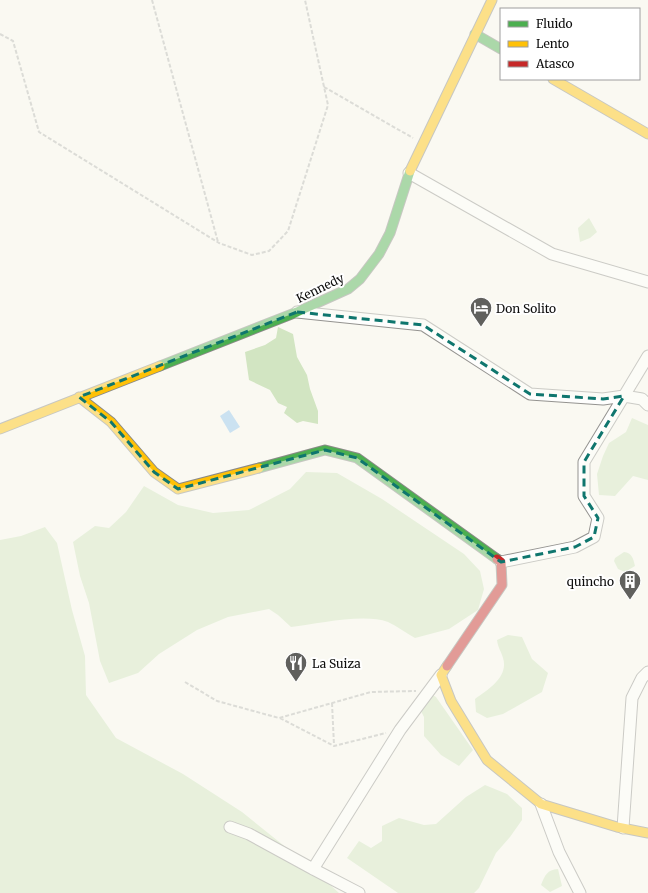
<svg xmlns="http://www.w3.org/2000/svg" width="648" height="893" viewBox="0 0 648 893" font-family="Merriweather,serif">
<rect width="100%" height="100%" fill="#faf9f2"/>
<path fill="#d2e5c2" d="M 589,218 L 597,232 L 590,238 L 580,242 L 578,228 Z
M 278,327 L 293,334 L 297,357 L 307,375 L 310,389 L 318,411 L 318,424 L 303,421 L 297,423 L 284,413 L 287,407 L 278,403 L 270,390 L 249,380 L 245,352 L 265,345 L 276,338 Z
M 632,418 L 648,425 L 648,480 L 633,476 L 615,496 L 599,495 L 597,474 L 603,456 L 609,443 L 626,432 Z
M 306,472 L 337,473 L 382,499 L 464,554 L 480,571 L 484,589 L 478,610 L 449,629 L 415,638 C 406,633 397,626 388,622 C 363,613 318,624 291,627 L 278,615 L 269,609 L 228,617 L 197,630 L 159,654 L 138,673 L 109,683 L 100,661 L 89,603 L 80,576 L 73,542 L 95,526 L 109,528 L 126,512 L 144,486 L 178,505 L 213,513 L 249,510 L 290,489 Z
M 45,527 L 57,543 L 72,610 L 85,656 L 86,695 L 116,738 L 183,774 L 242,812 L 313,869 L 339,893 L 0,893 L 0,540 L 21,536 Z
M 624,552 C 632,553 633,558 635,566 L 625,572 L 618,569 L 614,561 L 615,558 Z
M 508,635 L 522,637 L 532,659 L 548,673 L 542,692 L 503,714 L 487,718 L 476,712 L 475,699 C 488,690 509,677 503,658 C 501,651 498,648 497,640 Z
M 431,694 L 436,697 L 473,750 L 459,766 L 441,755 L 424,736 L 424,717 L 417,703 Z
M 485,785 L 507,794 L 522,808 L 522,820 L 510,837 L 496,853 L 479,888 L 474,893 L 398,893 L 347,858 L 359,841 L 371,848 L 382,841 L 382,826 L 399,818 L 424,825 L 436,824 L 466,797 Z
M 558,869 L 562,886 L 550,892 L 541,885 C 545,875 547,870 558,869 Z"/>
<path fill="#cbe2f1" d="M 229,410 L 240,427 L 230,433 L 220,416 Z"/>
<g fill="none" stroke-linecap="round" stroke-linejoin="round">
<g stroke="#949390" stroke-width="13">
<path id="street" d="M 409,173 L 552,254 L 648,282
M 297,312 L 423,325 L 530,394 L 603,399 L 624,396 L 648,356
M 501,562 L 575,547 L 594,537 L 598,518 L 584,496 L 584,462 L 624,396 L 642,399 L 648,405
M 541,804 L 559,852 L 580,893
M 230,827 L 249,834 L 313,869 L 359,893
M 623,828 L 632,698 L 642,678 L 648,672
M 313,869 L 400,730 L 441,675"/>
</g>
<g stroke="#8a8a87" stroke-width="11">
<path id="fast" d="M 475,34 L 501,49
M 160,366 L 297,312 L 348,289 L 360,279 L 379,254 L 390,233 L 410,171
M 259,468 L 325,450 L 357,458 L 497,559"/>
</g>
<g stroke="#8a8a87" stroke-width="11">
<path id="slow" d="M 553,79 L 648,134
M 410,171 L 492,0
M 79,397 L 111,422 L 154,472 L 178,489 L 259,468
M 0,429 L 160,366
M 447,666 L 441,675 L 451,701 L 487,760 L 541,804 L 617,827 L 648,833"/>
</g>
<g stroke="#8a8a87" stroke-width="11">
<path id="jam" d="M 447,666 L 502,585 L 501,562 L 497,559"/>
</g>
<path stroke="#b8b8b6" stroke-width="2" stroke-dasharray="4 2" stroke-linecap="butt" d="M 152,0 L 218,242
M 0,34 L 13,41 L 39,132 L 219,243 L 252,255 L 269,251 L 288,231 L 328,105 L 305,0
M 324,87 L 413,138
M 185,682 L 217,701 L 279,718 L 371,692 L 416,691
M 332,703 L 334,745
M 280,718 L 334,746 L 386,733"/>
<use href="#street" stroke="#fefefd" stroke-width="11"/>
<use href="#fast" stroke="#4caf50" stroke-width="9"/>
<use href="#slow" stroke="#ffc107" stroke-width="9"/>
<use href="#jam" stroke="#c62828" stroke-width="9"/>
</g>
<path d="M0 0H648V893H0ZM 297,312 L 423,325 L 530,394 L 603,399 L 624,396 L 584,462 L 584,496 L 598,518 L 594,537 L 575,547 L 501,562 L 357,458 L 325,450 L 178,489 L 154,472 L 111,422 L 79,397 Z" fill="#faf9f2" fill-opacity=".55" fill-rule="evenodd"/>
<path fill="none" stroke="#0f766e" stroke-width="3" stroke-dasharray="8 5" stroke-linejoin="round" d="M 297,312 L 423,325 L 530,394 L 603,399 L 624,396 L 584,462 L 584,496 L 598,518 L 594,537 L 575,547 L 501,562 L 357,458 L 325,450 L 178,489 L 154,472 L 111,422 L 79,397 Z"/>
<defs>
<g id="hotel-pin" transform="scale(1.15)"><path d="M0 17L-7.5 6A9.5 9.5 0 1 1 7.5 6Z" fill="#60605d" stroke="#fff"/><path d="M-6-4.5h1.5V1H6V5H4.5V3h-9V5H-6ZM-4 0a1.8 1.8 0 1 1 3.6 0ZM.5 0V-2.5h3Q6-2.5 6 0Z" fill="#fff"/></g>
<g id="building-pin" transform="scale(1.15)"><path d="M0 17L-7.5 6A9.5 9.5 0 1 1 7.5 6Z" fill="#60605d" stroke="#fff"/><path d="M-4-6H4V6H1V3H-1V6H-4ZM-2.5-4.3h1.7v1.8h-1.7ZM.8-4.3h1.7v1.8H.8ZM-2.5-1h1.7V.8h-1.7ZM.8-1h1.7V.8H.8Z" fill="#fff"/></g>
<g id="restaurant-pin" transform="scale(1.15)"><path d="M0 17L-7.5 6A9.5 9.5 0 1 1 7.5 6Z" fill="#60605d" stroke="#fff"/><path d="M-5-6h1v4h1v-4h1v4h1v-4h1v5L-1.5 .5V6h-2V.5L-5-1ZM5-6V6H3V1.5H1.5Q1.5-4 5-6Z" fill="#fff"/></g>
</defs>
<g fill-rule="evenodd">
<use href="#hotel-pin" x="481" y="308"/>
<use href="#building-pin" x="630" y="581"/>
<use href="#restaurant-pin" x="296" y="663"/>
</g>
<g text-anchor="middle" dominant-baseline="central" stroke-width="4" stroke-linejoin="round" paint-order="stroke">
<g font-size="12" fill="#0d0d0d" stroke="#fff">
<text transform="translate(320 288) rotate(-26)">Kennedy</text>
</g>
<g font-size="12" fill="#0d0d0d" stroke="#fff" text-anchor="start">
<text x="496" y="308">Don Solito</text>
<text x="614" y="581" text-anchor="end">quincho</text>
<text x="312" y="663">La Suiza</text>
</g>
</g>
<rect x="500" y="8" width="140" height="72" fill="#ffffff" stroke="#9e9e9e"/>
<rect x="508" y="21" width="20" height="6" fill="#4caf50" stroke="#9e9e9e"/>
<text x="536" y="28" font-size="12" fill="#0d0d0d">Fluido</text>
<rect x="508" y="41" width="20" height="6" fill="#ffc107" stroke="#9e9e9e"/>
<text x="536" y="48" font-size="12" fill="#0d0d0d">Lento</text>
<rect x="508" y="61" width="20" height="6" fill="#c62828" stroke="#9e9e9e"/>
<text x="536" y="68" font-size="12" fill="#0d0d0d">Atasco</text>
</svg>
